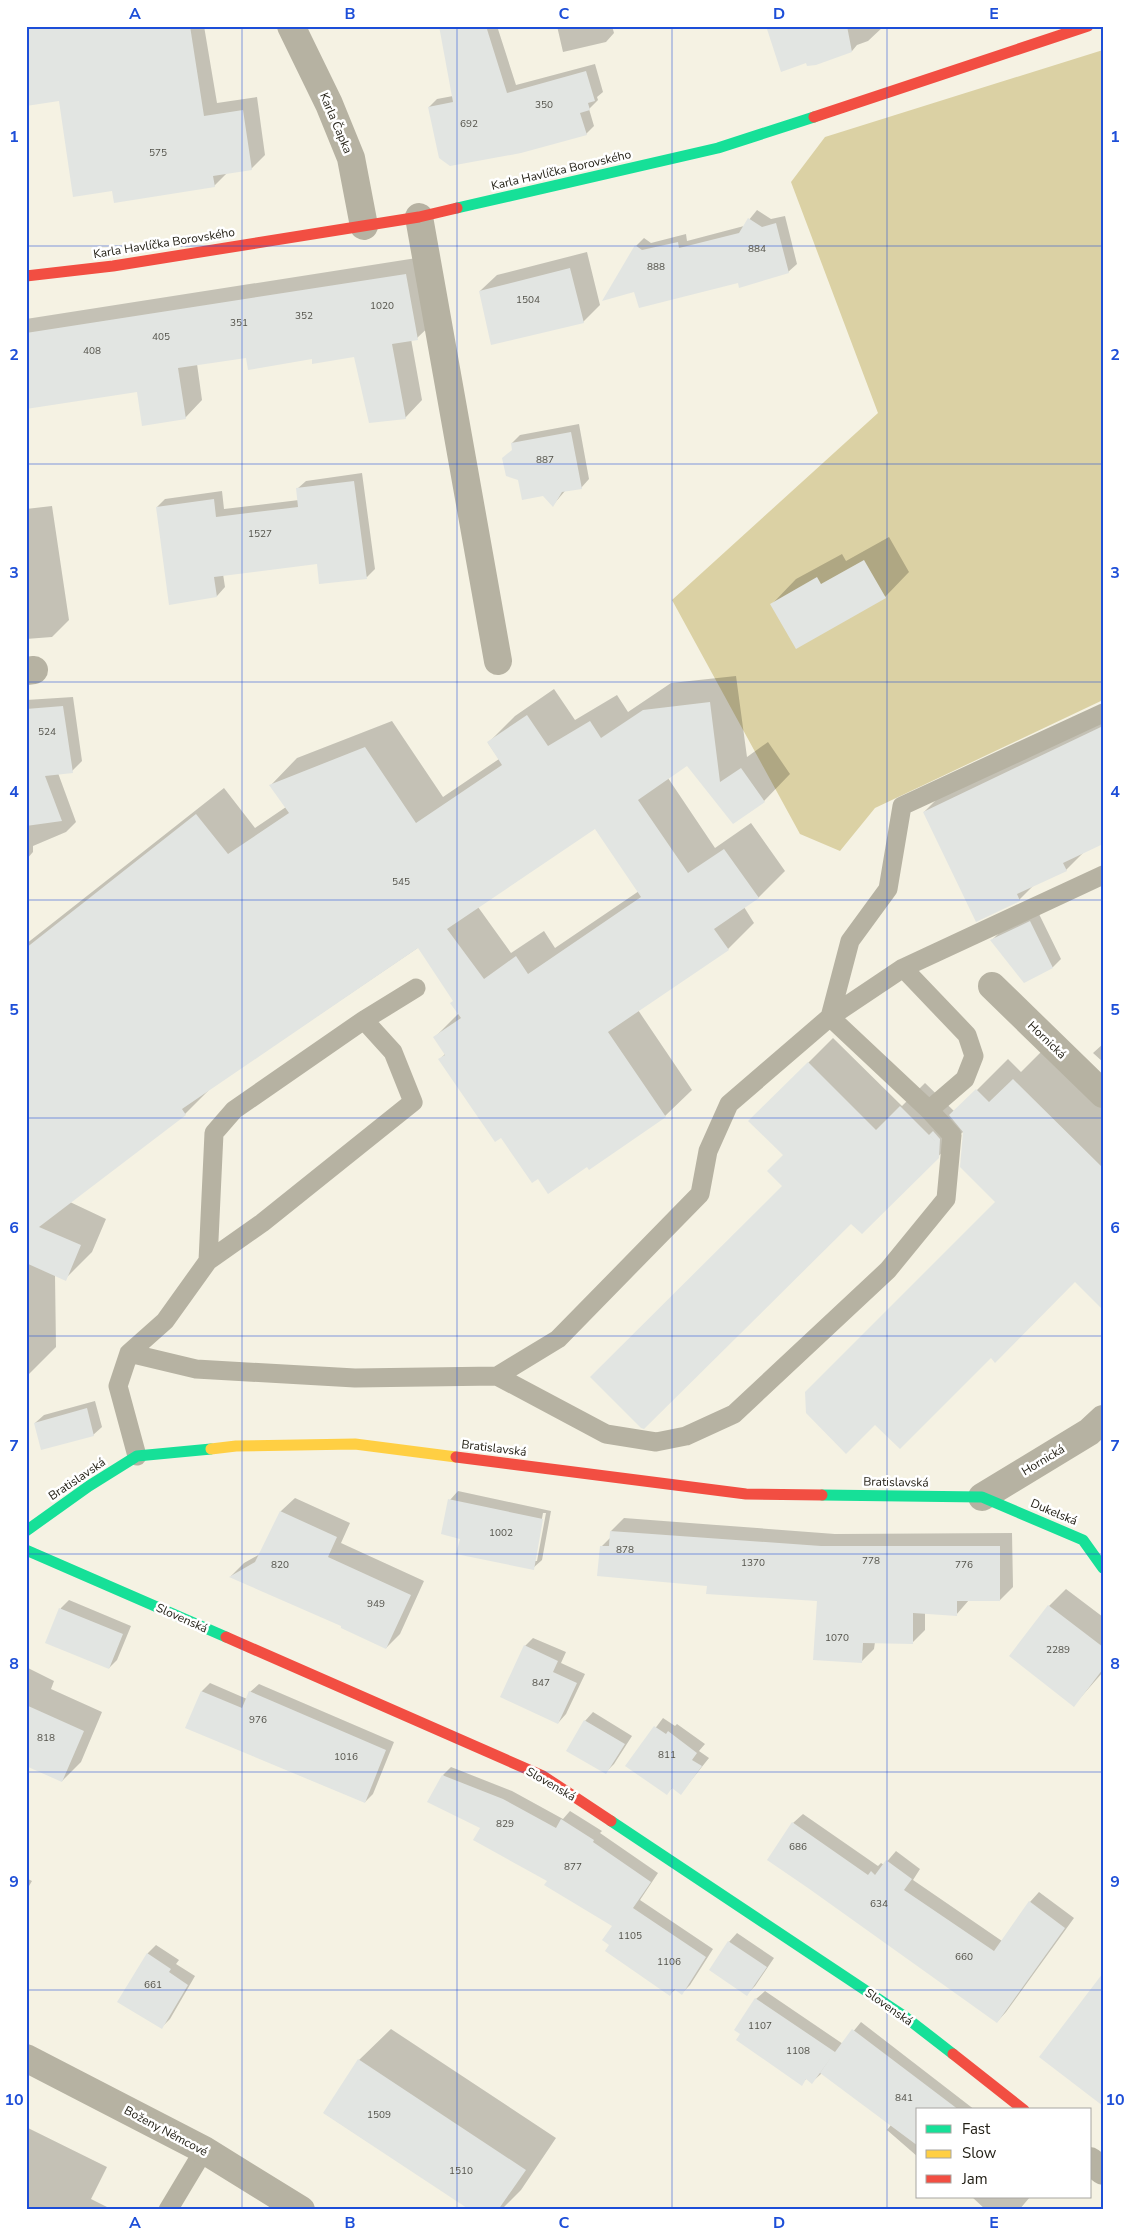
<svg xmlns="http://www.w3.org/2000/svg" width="1129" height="2236" viewBox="0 0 1129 2236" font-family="'Nunito Sans',sans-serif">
<rect width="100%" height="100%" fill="#f5f2e3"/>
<path fill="#dbd1a4" d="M 1103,50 L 1103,700 L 875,808 L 840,851 L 800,834 L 672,600 L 878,413 L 791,182 L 825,137 Z"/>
<path fill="#0003" fill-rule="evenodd" d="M 26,26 L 204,26 L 217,103 L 257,97 L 265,155 L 251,169 L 228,172 L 214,186 L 114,190 L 60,100 Z
M 440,26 L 497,26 L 516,85 L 595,64 L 603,92 L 597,97 L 598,100 L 589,109 L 594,126 L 586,134 L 429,107 L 437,99 L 453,96 Z
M 557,26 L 612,26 L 614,33 L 606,42 L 563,52 Z
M 767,26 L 884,26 L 868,41 L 857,45 L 852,51 Z
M 757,210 L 771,219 L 785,216 L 797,264 L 788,272 L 739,281 L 640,306 L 636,246 L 644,238 L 651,243 L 686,234 L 687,241 L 744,226 Z
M 587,252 L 600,305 L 583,322 L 480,291 L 497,275 Z
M 423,257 L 435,321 L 417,338 L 411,339 L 422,400 L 405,418 L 355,355 L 313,358 L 248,356 L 197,364 L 202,400 L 185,418 L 138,391 L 26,408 L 26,319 Z
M 579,424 L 589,479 L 581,488 L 565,491 L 553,505 L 543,495 L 519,479 L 512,443 L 520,435 Z
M 362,473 L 375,569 L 367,577 L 318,563 L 223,574 L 225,587 L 217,596 L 170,604 L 157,507 L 165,499 L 222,491 L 224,509 L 299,500 L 297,489 L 306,481 Z
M 52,506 L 69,620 L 52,637 L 26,639 L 26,509 Z
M 889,537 L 909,572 L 885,597 L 772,604 L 796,579 L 842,554 L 846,561 Z
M 736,676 L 747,757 L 768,742 L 790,774 L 764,801 L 733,822 L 687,764 L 668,778 L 715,848 L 751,823 L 785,871 L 758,898 L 744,907 L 754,923 L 728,949 L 638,1010 L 692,1090 L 665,1116 L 587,1165 L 539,1177 L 502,1136 L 440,1059 L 446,1053 L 435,1037 L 459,1013 L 454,1000 L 419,947 L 211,1088 L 185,1114 L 70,1202 L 106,1219 L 92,1252 L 65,1279 L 55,1275 L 56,1347 L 29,1374 L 26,1374 L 26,944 L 224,788 L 255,828 L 286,807 L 271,785 L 297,758 L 392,721 L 443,797 L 499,759 L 488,743 L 515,716 L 554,689 L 575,720 L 617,695 L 628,712 L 671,683 ZM 595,828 L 639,891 L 555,948 L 544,931 L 511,953 L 478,907 Z
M 73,697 L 82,761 L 72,771 L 58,773 L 76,822 L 66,832 L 33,846 L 33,852 L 26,860 L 26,700 Z
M 1103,714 L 1103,843 L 1084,852 L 1066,870 L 1035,884 L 1019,900 L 924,812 L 948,788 Z
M 1039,914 L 1061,959 L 1053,967 L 1024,981 L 992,940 L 1000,932 Z
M 833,1038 L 902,1106 L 925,1083 L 955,1112 L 1008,1059 L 1021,1072 L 1045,1048 L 1103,1106 L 1103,1308 L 1075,1280 L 991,1357 L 997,1202 L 964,1131 L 861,1232 L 851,1222 L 784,1186 L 785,1155 L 750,1121 Z
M 1103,1044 L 1103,1062 L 1093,1053 Z
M 95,1401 L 102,1427 L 93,1435 L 35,1423 L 44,1415 Z
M 458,1491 L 551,1511 L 542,1560 L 533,1568 L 450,1500 ZM 543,1513 L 546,1513 L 537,1561 L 534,1561 Z
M 295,1498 L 350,1523 L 341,1543 L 424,1581 L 400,1634 L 386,1648 L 343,1625 L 231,1576 L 244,1563 L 260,1554 L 281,1511 Z
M 624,1518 L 835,1534 L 1012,1533 L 1013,1587 L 1000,1600 L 969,1600 L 956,1615 L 925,1613 L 925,1630 L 912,1643 L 875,1642 L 874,1649 L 861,1662 L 818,1600 L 708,1585 L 602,1546 L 611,1537 L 611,1531 Z
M 1066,1589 L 1103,1617 L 1103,1672 L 1074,1705 L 1011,1656 L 1049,1606 Z
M 69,1600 L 131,1626 L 117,1660 L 109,1668 L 47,1642 L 61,1608 Z
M 533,1638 L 566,1652 L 561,1663 L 585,1674 L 566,1714 L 558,1723 L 525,1646 Z
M 26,1667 L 54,1681 L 51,1689 L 102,1712 L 81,1762 L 62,1781 L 26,1765 Z
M 210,1683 L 247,1699 L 250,1692 L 259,1684 L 394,1742 L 373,1794 L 365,1802 L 187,1727 L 202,1691 Z
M 593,1712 L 632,1736 L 614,1764 L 606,1772 L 568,1750 L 585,1721 Z
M 663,1718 L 675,1726 L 677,1724 L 705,1744 L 699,1751 L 709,1758 L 681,1793 L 673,1787 L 667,1793 L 627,1766 Z
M 451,1767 L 512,1791 L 563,1819 L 570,1811 L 602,1831 L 600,1833 L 658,1873 L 640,1900 L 713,1949 L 690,1985 L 682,1993 L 676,1989 L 670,1994 L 611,1944 L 614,1926 L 549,1880 L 482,1828 L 443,1775 Z
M 803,1814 L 878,1866 L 881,1863 L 884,1865 L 896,1851 L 920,1869 L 913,1880 L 1002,1941 L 1030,1902 L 1039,1892 L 1074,1918 L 1006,2012 L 997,2022 L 793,1823 Z
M 26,1878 L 32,1881 L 26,1891 Z
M 737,1933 L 774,1958 L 755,1986 L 747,1994 L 729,1942 Z
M 156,1945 L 179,1960 L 176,1964 L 195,1976 L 170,2019 L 162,2027 L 119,2001 L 148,1953 Z
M 765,1991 L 843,2044 L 861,2022 L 975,2110 L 918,2110 L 918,2157 L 887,2130 L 891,2125 L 822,2073 L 812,2082 L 807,2078 L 801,2084 L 756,1999 Z
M 391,2029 L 556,2138 L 521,2190 L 501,2210 L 472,2210 L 324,2113 L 359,2060 Z
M 26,2127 L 107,2167 L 91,2199 L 113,2210 L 26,2210 Z
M 972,2197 L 1030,2197 L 1019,2210 L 986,2210 Z"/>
<path fill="#e2e5e2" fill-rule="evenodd" d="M 26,26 L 190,26 L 204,116 L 243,110 L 252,170 L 213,176 L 215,187 L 114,203 L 112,191 L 73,197 L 59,101 L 26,106 Z
M 439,26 L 486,26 L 507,93 L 586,71 L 595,101 L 588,103 L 590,110 L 580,113 L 587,135 L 521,153 L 450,166 L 439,158 L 428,107 L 453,102 Z
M 766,26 L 847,26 L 852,52 L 816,65 L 807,66 L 806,63 L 781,72 Z
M 748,218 L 762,227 L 776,223 L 789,273 L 739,288 L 738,283 L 639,308 L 634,292 L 602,301 L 635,245 L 642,250 L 678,242 L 679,248 L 739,233 Z
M 570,268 L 584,323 L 491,345 L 479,291 Z
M 406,274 L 418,340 L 392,344 L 406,419 L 369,423 L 354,357 L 312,364 L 312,359 L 248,370 L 246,358 L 178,368 L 186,419 L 142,426 L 137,392 L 26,409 L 26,333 Z
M 571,432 L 582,489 L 562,492 L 553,507 L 543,496 L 522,500 L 518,480 L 506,476 L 502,458 L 512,450 L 511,443 Z
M 354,481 L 367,579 L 319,584 L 317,564 L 214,577 L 217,597 L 169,605 L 156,507 L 214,499 L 216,517 L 298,507 L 296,488 Z
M 864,560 L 886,598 L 796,649 L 770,604 L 817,577 L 821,584 Z
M 710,702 L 720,782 L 741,768 L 765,802 L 733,824 L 687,766 L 638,800 L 688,873 L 724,849 L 759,898 L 714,929 L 729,950 L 608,1032 L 666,1117 L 589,1170 L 587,1167 L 548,1194 L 538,1179 L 532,1183 L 501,1138 L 495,1142 L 438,1059 L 445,1055 L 433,1037 L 461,1018 L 450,1003 L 453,1001 L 418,948 L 182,1109 L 186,1115 L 39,1227 L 81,1245 L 66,1281 L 26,1263 L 26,948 L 196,814 L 228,854 L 289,813 L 269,785 L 365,747 L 416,823 L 502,765 L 487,742 L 527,715 L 548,746 L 590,721 L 601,738 L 643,710 ZM 595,829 L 641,897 L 528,974 L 516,956 L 484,979 L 447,929 Z
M 63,706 L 73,773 L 45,776 L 62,821 L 26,826 L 26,709 Z
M 1103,726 L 1103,844 L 1063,863 L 1067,871 L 1017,894 L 1020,901 L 976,922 L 923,812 Z
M 1030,921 L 1053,968 L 1024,983 L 990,940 Z
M 808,1062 L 876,1130 L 900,1106 L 935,1141 L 929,1135 L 933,1131 L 940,1139 L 939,1158 L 862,1234 L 851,1224 L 644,1429 L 641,1428 L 590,1377 L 782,1186 L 767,1171 L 783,1155 L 748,1121 Z
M 1013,1079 L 1103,1168 L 1103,1310 L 1075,1282 L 995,1363 L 991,1358 L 900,1449 L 875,1425 L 846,1454 L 806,1413 L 805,1392 L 995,1202 L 960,1167 L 963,1132 L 949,1115 L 976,1089 L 989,1102 Z
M 87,1408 L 94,1436 L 41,1450 L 34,1423 Z
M 448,1499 L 543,1519 L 534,1570 L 456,1554 L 460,1539 L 441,1534 Z
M 280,1511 L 337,1537 L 328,1557 L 411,1595 L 386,1649 L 341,1628 L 341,1626 L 229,1577 L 255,1562 Z
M 610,1531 L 821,1546 L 1000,1546 L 1000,1601 L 957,1601 L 957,1616 L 913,1613 L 913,1644 L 863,1643 L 862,1663 L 813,1660 L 817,1601 L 706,1594 L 707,1586 L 597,1576 L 600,1546 L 609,1546 Z
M 1048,1605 L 1103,1647 L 1103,1669 L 1074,1707 L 1009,1656 Z
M 59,1608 L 123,1634 L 109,1669 L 45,1643 Z
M 524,1645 L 558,1661 L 553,1672 L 577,1683 L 558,1724 L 500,1697 Z
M 201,1691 L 242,1708 L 249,1691 L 386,1750 L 365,1803 L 185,1728 Z
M 26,1705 L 84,1731 L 62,1782 L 26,1766 Z
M 584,1720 L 625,1744 L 606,1774 L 566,1751 Z
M 654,1726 L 666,1734 L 668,1731 L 697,1753 L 692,1760 L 702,1766 L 681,1795 L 672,1788 L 667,1795 L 625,1766 Z
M 442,1775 L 503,1799 L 556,1828 L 561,1819 L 594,1840 L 593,1842 L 651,1882 L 633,1908 L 706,1957 L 682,1995 L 674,1989 L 670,1996 L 605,1951 L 609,1945 L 602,1940 L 612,1926 L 544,1885 L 547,1881 L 473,1840 L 480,1828 L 427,1802 Z
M 792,1822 L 868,1875 L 871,1871 L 875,1875 L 886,1860 L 912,1879 L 904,1890 L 994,1951 L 1029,1901 L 1065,1928 L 997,2023 L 808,1888 L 767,1860 Z
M 728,1941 L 767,1967 L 747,1996 L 709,1970 Z
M 147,1953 L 171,1969 L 169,1972 L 188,1985 L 162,2029 L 117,2002 Z
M 1103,1973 L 1103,2106 L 1039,2057 Z
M 755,1998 L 835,2052 L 852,2029 L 959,2110 L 918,2110 L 918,2146 L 820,2073 L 832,2056 L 812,2084 L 806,2079 L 802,2086 L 736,2040 L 740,2034 L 734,2030 Z
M 358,2059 L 526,2170 L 498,2210 L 470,2210 L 323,2113 Z"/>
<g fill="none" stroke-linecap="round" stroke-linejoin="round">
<path stroke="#b6b2a2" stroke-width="19" d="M 903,968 L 967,1035 L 974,1056 L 965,1079 L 929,1110
M 208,1261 L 214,1133 L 234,1110 L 364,1020 L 416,988
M 129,1353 L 196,1369 L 355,1378 L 497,1376 L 558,1339 L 700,1194 L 708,1151 L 729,1104 L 830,1017 L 903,968 L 1103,875
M 497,1376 L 606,1434 L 656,1442 L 686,1436 L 734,1414 L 888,1270 L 946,1199 L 952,1135 L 929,1110 L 830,1017 L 850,941 L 888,889 L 902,806 L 1103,713
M 137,1456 L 118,1386 L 129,1353 L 165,1321 L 208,1261 L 262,1223 L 413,1102 L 393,1052 L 364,1020
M 168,2210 L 204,2150"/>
<path stroke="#b6b2a2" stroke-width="28" d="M 291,26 L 329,104 L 351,158 L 364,226
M 419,217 L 498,661
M 26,671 L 34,670
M 992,986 L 1103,1094
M 982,1497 L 1089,1432 L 1103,1419
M 26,2058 L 204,2150 L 301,2210
M 1090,2161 L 1103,2171"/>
<path stroke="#16e098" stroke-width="11" d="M 457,208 L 718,148 L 814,117
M 822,1495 L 982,1497 L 1083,1540 L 1103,1568
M 26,1531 L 89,1486 L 137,1456 L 211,1449
M 26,1550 L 226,1637
M 611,1821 L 904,2016 L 953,2054"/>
<path stroke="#ffcf43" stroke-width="11" d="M 211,1449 L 236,1446 L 355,1444 L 456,1457"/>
<path stroke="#f24e42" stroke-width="11" d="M 814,117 L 1088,26
M 26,276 L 113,266 L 419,217 L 457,208
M 456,1457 L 746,1494 L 822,1495
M 226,1637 L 543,1776 L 611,1821
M 953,2054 L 1024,2110"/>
</g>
<path fill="none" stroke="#1d4ed8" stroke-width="1" stroke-opacity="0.55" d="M 242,26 L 242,2210M 457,26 L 457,2210M 672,26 L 672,2210M 887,26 L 887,2210M 26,246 L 1103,246M 26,464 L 1103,464M 26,682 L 1103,682M 26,900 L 1103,900M 26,1118 L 1103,1118M 26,1336 L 1103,1336M 26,1554 L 1103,1554M 26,1772 L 1103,1772M 26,1990 L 1103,1990"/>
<g text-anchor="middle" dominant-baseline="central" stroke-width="5" stroke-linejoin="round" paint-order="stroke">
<g font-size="10" fill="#54534b">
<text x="544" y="105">350</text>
<text x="469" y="124">692</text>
<text x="158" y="153">575</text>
<text x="757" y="249">884</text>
<text x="656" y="267">888</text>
<text x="528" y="300">1504</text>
<text x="382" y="306">1020</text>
<text x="304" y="316">352</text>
<text x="239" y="323">351</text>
<text x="161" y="337">405</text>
<text x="92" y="351">408</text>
<text x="545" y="460">887</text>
<text x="260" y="534">1527</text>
<text x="47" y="732">524</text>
<text x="401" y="882">545</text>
<text x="501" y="1533">1002</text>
<text x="625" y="1550">878</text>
<text x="871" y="1561">778</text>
<text x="753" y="1563">1370</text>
<text x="280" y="1565">820</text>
<text x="964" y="1565">776</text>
<text x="376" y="1604">949</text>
<text x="837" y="1638">1070</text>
<text x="1058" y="1650">2289</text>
<text x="541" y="1683">847</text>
<text x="258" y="1720">976</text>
<text x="46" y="1738">818</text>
<text x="667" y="1755">811</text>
<text x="346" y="1757">1016</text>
<text x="505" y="1824">829</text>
<text x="798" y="1847">686</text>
<text x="573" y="1867">877</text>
<text x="879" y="1904">634</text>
<text x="630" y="1936">1105</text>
<text x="964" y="1957">660</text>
<text x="669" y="1962">1106</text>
<text x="153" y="1985">661</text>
<text x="760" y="2026">1107</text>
<text x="798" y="2051">1108</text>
<text x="904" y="2098">841</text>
<text x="379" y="2115">1509</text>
<text x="461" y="2171">1510</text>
</g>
<g font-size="12" fill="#242117" stroke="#fff">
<text transform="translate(336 123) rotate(67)">Karla Čapka</text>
<text transform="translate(561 170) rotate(-13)">Karla Havlíčka Borovského</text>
<text transform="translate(164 243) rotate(-9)">Karla Havlíčka Borovského</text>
<text transform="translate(1047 1040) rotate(44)">Hornická</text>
<text transform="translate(494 1448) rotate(7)">Bratislavská</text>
<text transform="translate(1043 1460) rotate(-31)">Hornická</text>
<text transform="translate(77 1479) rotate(-34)">Bratislavská</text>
<text transform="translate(896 1482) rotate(1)">Bratislavská</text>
<text transform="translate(1054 1512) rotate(23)">Dukelská</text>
<text transform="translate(182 1618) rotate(24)">Slovenská</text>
<text transform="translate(551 1784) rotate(30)">Slovenská</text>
<text transform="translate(889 2007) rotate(35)">Slovenská</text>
<text transform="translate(166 2131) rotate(28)">Boženy Němcové</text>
</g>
</g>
<rect width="1129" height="2236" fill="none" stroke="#ffffff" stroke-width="55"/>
<rect x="916" y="2108" width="175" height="90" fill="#ffffff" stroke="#a7a6a2"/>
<rect x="926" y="2125" width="25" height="8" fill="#16e098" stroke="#a7a6a2"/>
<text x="962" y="2134" font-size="15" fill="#242117">Fast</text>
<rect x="926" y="2150" width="25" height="8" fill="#ffcf43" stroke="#a7a6a2"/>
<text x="962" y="2158" font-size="15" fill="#242117">Slow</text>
<rect x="926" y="2175" width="25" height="8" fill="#f24e42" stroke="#a7a6a2"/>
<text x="962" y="2184" font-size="15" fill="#242117">Jam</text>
<rect x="28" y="28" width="1074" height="2180" fill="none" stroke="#1d4ed8" stroke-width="2"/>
<g font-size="16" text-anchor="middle" font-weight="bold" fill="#1d4ed8">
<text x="135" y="19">A</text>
<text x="350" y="19">B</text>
<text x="564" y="19">C</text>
<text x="779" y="19">D</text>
<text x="994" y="19">E</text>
<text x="14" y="142">1</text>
<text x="1115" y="142">1</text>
<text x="14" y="360">2</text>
<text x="1115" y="360">2</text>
<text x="14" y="578">3</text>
<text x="1115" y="578">3</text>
<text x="14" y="797">4</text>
<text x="1115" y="797">4</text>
<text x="14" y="1015">5</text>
<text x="1115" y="1015">5</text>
<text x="14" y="1233">6</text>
<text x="1115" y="1233">6</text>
<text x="14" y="1451">7</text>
<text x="1115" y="1451">7</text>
<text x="14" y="1669">8</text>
<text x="1115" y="1669">8</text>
<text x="14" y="1887">9</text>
<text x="1115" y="1887">9</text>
<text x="14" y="2105">10</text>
<text x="1115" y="2105">10</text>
<text x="135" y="2228">A</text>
<text x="350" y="2228">B</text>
<text x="564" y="2228">C</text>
<text x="779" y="2228">D</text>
<text x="994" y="2228">E</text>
</g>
</svg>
